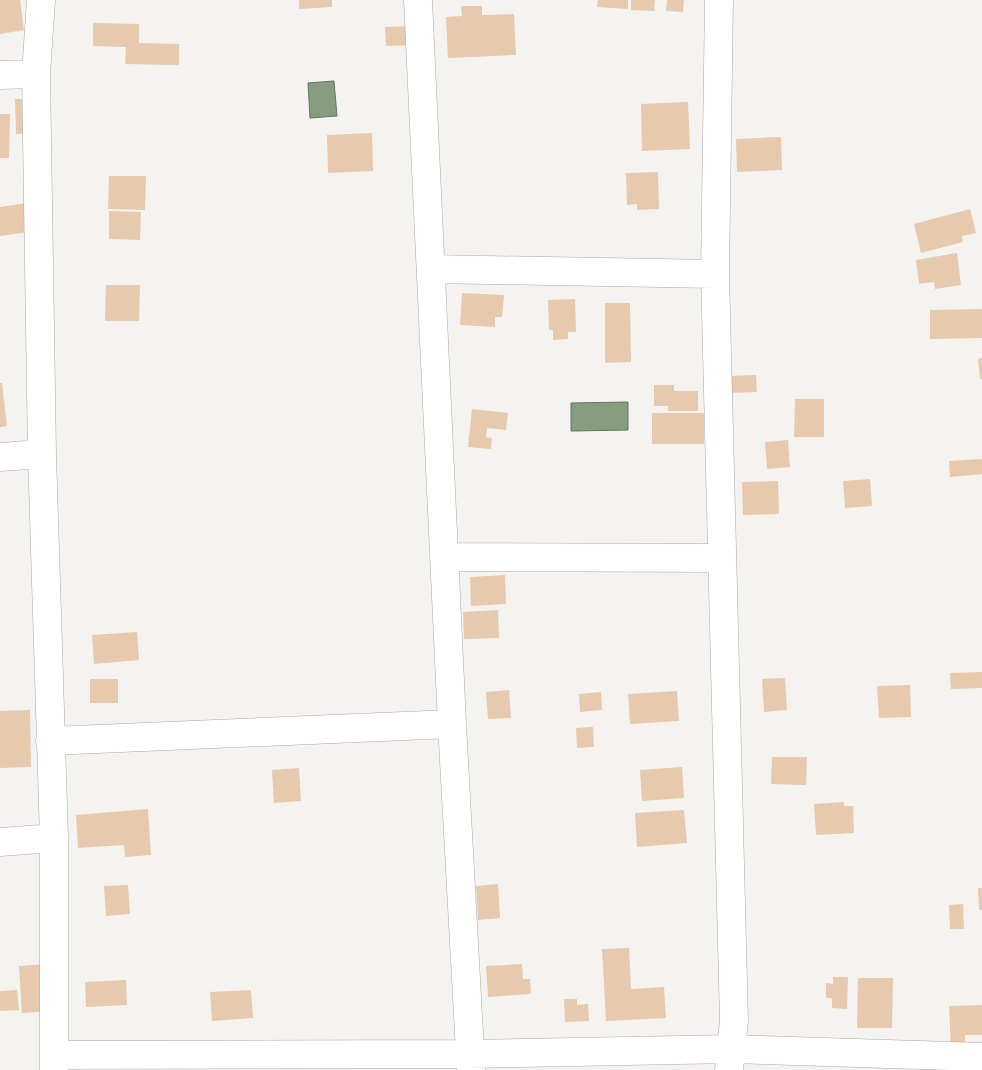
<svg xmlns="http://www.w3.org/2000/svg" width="982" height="1070" viewBox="0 0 982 1070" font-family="Rubik,sans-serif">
<rect width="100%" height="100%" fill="#f4f3f0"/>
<path fill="#869d7f" stroke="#64745f" d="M 334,81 L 337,116 L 310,118 L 308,83 Z
M 628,402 L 628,430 L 571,431 L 571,403 Z"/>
<path fill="#e7c9ae" d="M 0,0 L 20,0 L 24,30 L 0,34 Z
M 299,0 L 332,0 L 332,7 L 299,9 Z
M 598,0 L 628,0 L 628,9 L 597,7 Z
M 631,0 L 655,0 L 654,11 L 631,10 Z
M 667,0 L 684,0 L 683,12 L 666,11 Z
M 461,6 L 482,6 L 482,15 L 514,14 L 516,55 L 448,58 L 446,17 L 462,16 Z
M 93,23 L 139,24 L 139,43 L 179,44 L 179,65 L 125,64 L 126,47 L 93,46 Z
M 413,26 L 414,45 L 386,46 L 385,27 Z
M 15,99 L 33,99 L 34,133 L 16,134 Z
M 688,102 L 690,149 L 642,151 L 641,104 Z
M 0,114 L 10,114 L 9,158 L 0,158 Z
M 372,133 L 373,171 L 328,173 L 327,135 Z
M 781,137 L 782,170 L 737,172 L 736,139 Z
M 658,172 L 659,209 L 637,210 L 637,204 L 627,205 L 626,173 Z
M 109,176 L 146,176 L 145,210 L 108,209 Z
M 27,203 L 30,232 L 0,236 L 0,207 Z
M 970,209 L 976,233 L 962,236 L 963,242 L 921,253 L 914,224 Z
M 109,211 L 141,212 L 140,240 L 109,239 Z
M 957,253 L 961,285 L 935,289 L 934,282 L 919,284 L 916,260 Z
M 106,285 L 140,285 L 139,321 L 105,321 Z
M 462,293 L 504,295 L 502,317 L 495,317 L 495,327 L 460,325 Z
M 575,299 L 576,332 L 568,332 L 568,339 L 553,340 L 553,330 L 549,330 L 548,300 Z
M 605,303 L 630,303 L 631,362 L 605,363 Z
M 982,309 L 982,338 L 930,339 L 930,310 Z
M 982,358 L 982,379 L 980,379 L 978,359 Z
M 756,375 L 757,392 L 730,393 L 729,376 Z
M 0,383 L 2,383 L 7,426 L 0,427 Z
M 654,385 L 674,385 L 674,391 L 698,391 L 698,411 L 668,411 L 668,406 L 654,406 Z
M 795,399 L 824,399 L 824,437 L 794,437 Z
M 472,409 L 508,413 L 506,430 L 487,428 L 486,437 L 492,438 L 491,449 L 468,447 Z
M 652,413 L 704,413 L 704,444 L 652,444 Z
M 788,440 L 790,467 L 767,469 L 765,442 Z
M 982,459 L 982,474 L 950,477 L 949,461 Z
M 870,479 L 872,506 L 845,508 L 843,481 Z
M 778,481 L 779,514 L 743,515 L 742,482 Z
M 505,575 L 506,604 L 471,606 L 470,577 Z
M 498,610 L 499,638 L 464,639 L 463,612 Z
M 137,632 L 139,660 L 94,664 L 92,635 Z
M 982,672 L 982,688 L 951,689 L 950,673 Z
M 785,678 L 787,710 L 764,712 L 762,679 Z
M 90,679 L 118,679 L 118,703 L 90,703 Z
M 910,685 L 911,717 L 879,718 L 877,686 Z
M 509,690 L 511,718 L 488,719 L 486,692 Z
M 677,691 L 679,721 L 630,724 L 628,694 Z
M 601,692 L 602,710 L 580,712 L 579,694 Z
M 30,710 L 31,767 L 0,768 L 0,711 Z
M 593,727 L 594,747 L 577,748 L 576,728 Z
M 772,757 L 807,757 L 806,785 L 771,784 Z
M 682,767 L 684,798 L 642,801 L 640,770 Z
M 299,768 L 301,801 L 274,803 L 272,770 Z
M 844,802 L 844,806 L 853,806 L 854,833 L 816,835 L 814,804 Z
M 148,809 L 151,855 L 125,857 L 124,845 L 78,848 L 76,815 Z
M 684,810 L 687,843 L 637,847 L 635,813 Z
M 498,884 L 500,918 L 478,920 L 476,886 Z
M 128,885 L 130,914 L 106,916 L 104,886 Z
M 978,888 L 982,888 L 982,910 L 979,910 Z
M 963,904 L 964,929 L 950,929 L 949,905 Z
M 629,948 L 631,989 L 664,987 L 666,1018 L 606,1021 L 602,949 Z
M 47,964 L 50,1011 L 22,1013 L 19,966 Z
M 522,964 L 523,979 L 530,979 L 531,994 L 488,997 L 486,966 Z
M 833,977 L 848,977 L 847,1009 L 832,1008 L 832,998 L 826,998 L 826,983 L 833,984 Z
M 858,978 L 893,978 L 892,1028 L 857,1028 Z
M 126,980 L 127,1005 L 86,1007 L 85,982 Z
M 17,990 L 19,1010 L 0,1011 L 0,991 Z
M 251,990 L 253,1018 L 212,1021 L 210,992 Z
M 564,999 L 577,999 L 577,1005 L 588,1004 L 589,1021 L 565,1022 Z
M 982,1005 L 982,1035 L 965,1035 L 965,1050 L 951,1050 L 949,1006 Z"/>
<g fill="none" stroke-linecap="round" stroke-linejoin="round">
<g stroke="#aaa9a6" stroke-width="29">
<path id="minor" d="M 41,0 L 36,74 L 42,454 L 54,838 L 54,1070
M 418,0 L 452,724 L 471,1070
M 719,0 L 715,274 L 734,1021 L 729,1070
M 0,75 L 36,74
M 431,269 L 715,274
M 0,457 L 42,454
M 444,557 L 721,558
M 50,741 L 452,724
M 0,842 L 54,838
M 54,1055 L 470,1054 L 731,1049 L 982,1057"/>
</g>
<use href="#minor" stroke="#fff" stroke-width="28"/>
</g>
</svg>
